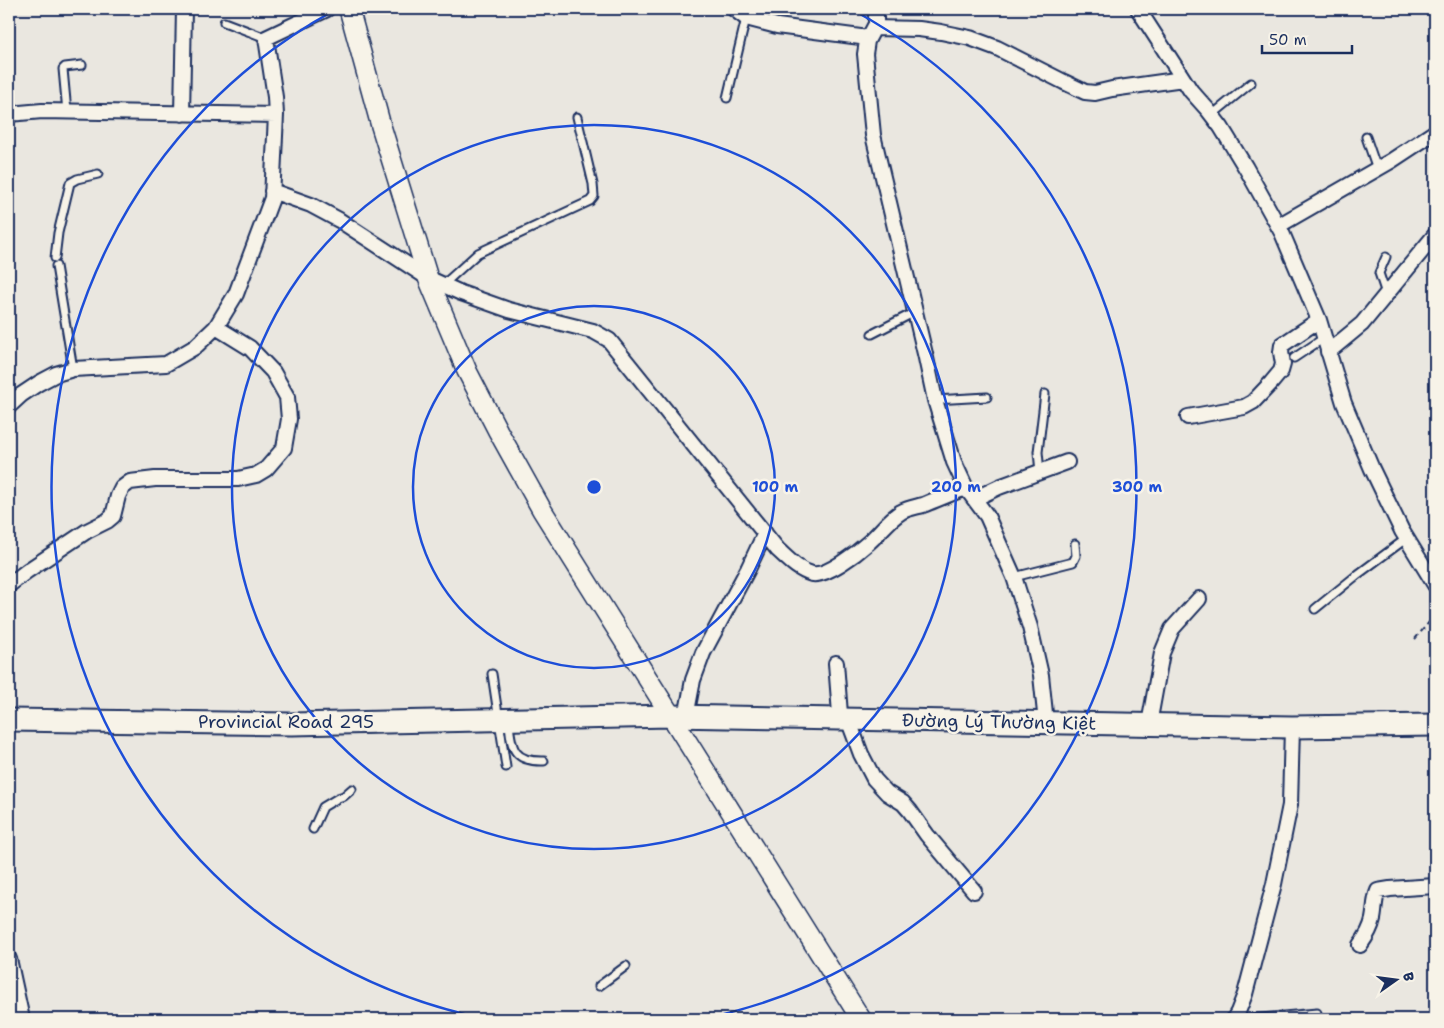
<svg xmlns="http://www.w3.org/2000/svg" width="1444" height="1028" viewBox="0 0 1444 1028" font-family="'Shantell Sans',sans-serif">
<rect width="100%" height="100%" fill="#eae7e0"/>
<filter id="ink" filterUnits="userSpaceOnUse"><feTurbulence type="fractalNoise" baseFrequency=".02" numOctaves="2"/><feDisplacementMap in="SourceGraphic" scale="10" xChannelSelector="R" yChannelSelector="G"/><feConvolveMatrix kernelMatrix="1 2 1 2 8 2 1 2 1" color-interpolation-filters="sRGB"/></filter>
<g filter="url(#ink)">
<g fill="none" stroke-linecap="round" stroke-linejoin="round">
<g stroke="#1b2f5e" stroke-width="11">
<path id="lane" d="M 224,22 L 266,38
M 727,98 L 746,18
M 67,112 L 63,69 L 65,67 L 82,65
M 1212,115 L 1251,83
M 1366,137 L 1377,169
M 55,258 L 58,233 L 70,183 L 77,179 L 98,174
M 56,266 L 73,369
M 444,284 L 478,253 L 590,201 L 594,196 L 593,184 L 577,117
M 1386,294 L 1379,273 L 1386,257
M 872,334 L 915,312
M 1294,358 L 1324,338
M 935,400 L 987,397
M 1040,472 L 1038,452 L 1045,394
M 1014,577 L 1073,562 L 1076,556 L 1075,544
M 1315,609 L 1357,575 L 1407,538
M 492,674 L 506,767
M 509,722 C 511,749 514,762 544,761
M 313,829 L 323,807 L 338,798 L 344,796 L 352,789
M 599,986 L 626,966
M 1249,1019 L 1317,1013"/>
</g>
<g stroke="#1b2f5e" stroke-width="18">
<path id="street" d="M 734,9 L 746,18 L 777,26 L 868,38
M 876,9 L 876,24 L 867,41 L 865,54 L 873,135 L 926,358 L 935,400 L 954,462 L 966,488 L 987,516 L 1014,577 L 1030,627 L 1041,675 L 1046,723
M 1138,9 L 1191,91 L 1208,110 L 1221,127 L 1246,168 L 1282,233 L 1319,320 L 1344,403 L 1372,469 L 1402,531 L 1435,585
M 874,28 L 919,29 L 941,32 L 970,38 L 997,48 L 1064,82 L 1085,92 L 1095,93 L 1112,89 L 1183,79
M 9,114 L 42,111 L 276,115
M 182,114 L 184,9
M 272,191 L 311,205 L 339,220 L 428,278 L 461,293 L 509,310 L 593,331 L 609,340 L 778,550 C 788,559 798,570 812,574 C 826,577 857,553 868,543 C 880,533 888,520 901,512 C 908,508 916,507 923,505 C 938,499 952,493 966,488
M 1278,226 L 1391,161 L 1435,132
M 1328,352 L 1362,324 L 1435,235
M 9,406 L 21,395 L 39,383 L 56,374 L 73,369 L 166,364 L 195,347 L 216,327 L 236,294 L 272,198 L 276,115 L 275,97 L 266,38 L 327,9
M 1188,417 L 1244,407 L 1253,402 L 1271,383 L 1281,371 L 1283,364 L 1281,352 L 1282,345 L 1319,320
M 974,499 L 999,487 L 1067,462
M 9,585 L 27,571 L 87,531 L 107,521 L 113,516 L 118,496 L 122,488 L 130,482 L 155,479 L 238,479 L 256,475 L 266,469 L 284,448 L 289,419 L 287,397 L 273,372 L 250,348 L 216,327
M 836,663 L 840,714 L 843,719
M 686,717 L 693,680 L 703,653 L 748,569 L 765,533
M 848,719 L 861,754 L 874,779 L 887,793 L 903,803 L 910,811 L 927,835 L 974,891
M 1149,724 L 1162,653 L 1172,629 L 1199,599
M 1360,945 C 1366,937 1371,929 1373,919 C 1375,910 1374,900 1378,891 L 1390,889 L 1435,886
M 9,959 L 22,1019
M 1234,1019 L 1238,1012 L 1245,994 L 1274,884 L 1290,805 L 1292,727"/>
</g>
<g stroke="#1b2f5e" stroke-width="22">
<path id="secondary" d="M 349,9 L 381,126 L 428,278 L 467,371 L 498,431 L 542,510 L 861,1019"/>
</g>
<g stroke="#1b2f5e" stroke-width="25">
<path id="primary" d="M 9,720 L 292,724 L 670,716 L 1292,727 L 1435,725"/>
</g>
<path stroke="#1b2f5e" stroke-width="2" stroke-dasharray="5 4" stroke-linecap="butt" d="M 1415,639 L 1435,615"/>
<use href="#lane" stroke="#f7f3e8" stroke-width="7"/>
<use href="#street" stroke="#f7f3e8" stroke-width="14"/>
<use href="#secondary" stroke="#f7f3e8" stroke-width="19"/>
<use href="#primary" stroke="#f7f3e8" stroke-width="21"/>
</g>
</g>
<g fill="none" stroke="#1d4ed8" stroke-width="2.5">
<circle cx="594" cy="487" r="181"/>
<circle cx="594" cy="487" r="362"/>
<path d="M486 1019A543 543 0 0 1 335 10M853 10A543 543 0 0 1 702 1019"/>
</g>
<g text-anchor="middle" dominant-baseline="central" stroke-width="5" stroke-linejoin="round" paint-order="stroke">
<g font-size="18" fill="#1b2f5e" stroke="#f7f3e8">
<text x="286" y="722">Provincial Road 295</text>
<text transform="translate(999 722) rotate(1)">Đường Lý Thường Kiệt</text>
</g>
</g>
<circle cx="594" cy="487" r="8" fill="#1d4ed8" stroke="#f7f3e8" stroke-width="2.5"/>
<g font-size="15" text-anchor="middle" font-weight="bold" fill="#1d4ed8" stroke="#f7f3e8" stroke-width="5" stroke-linejoin="round" paint-order="stroke">
<text x="775" y="492">100 m</text>
<text x="956" y="492">200 m</text>
<text x="1137" y="492">300 m</text>
</g>
<rect width="1444" height="1028" fill="none" stroke="#f7f3e8" stroke-width="30"/>
<rect x="15" y="15" width="1414" height="998" fill="none" stroke="#1b2f5e" stroke-width="2" filter="url(#ink)"/>
<g transform="translate(1396 980) rotate(76)" stroke="#f7f3e8" stroke-width="4" paint-order="stroke">
<path d="M0-4L9 19L0 12L-9 19Z" fill="#1b2f5e"/>
<text y="-8" font-size="14" font-weight="bold" text-anchor="middle" fill="#1b2f5e">B</text>
</g>
<path d="M1262 45v8h90v-8" fill="none" stroke="#1b2f5e" stroke-width="2.5"/>
<text x="1269" y="45" font-size="15" fill="#1b2f5e" stroke="#f7f3e8" stroke-width="4" paint-order="stroke">50 m</text>
</svg>
